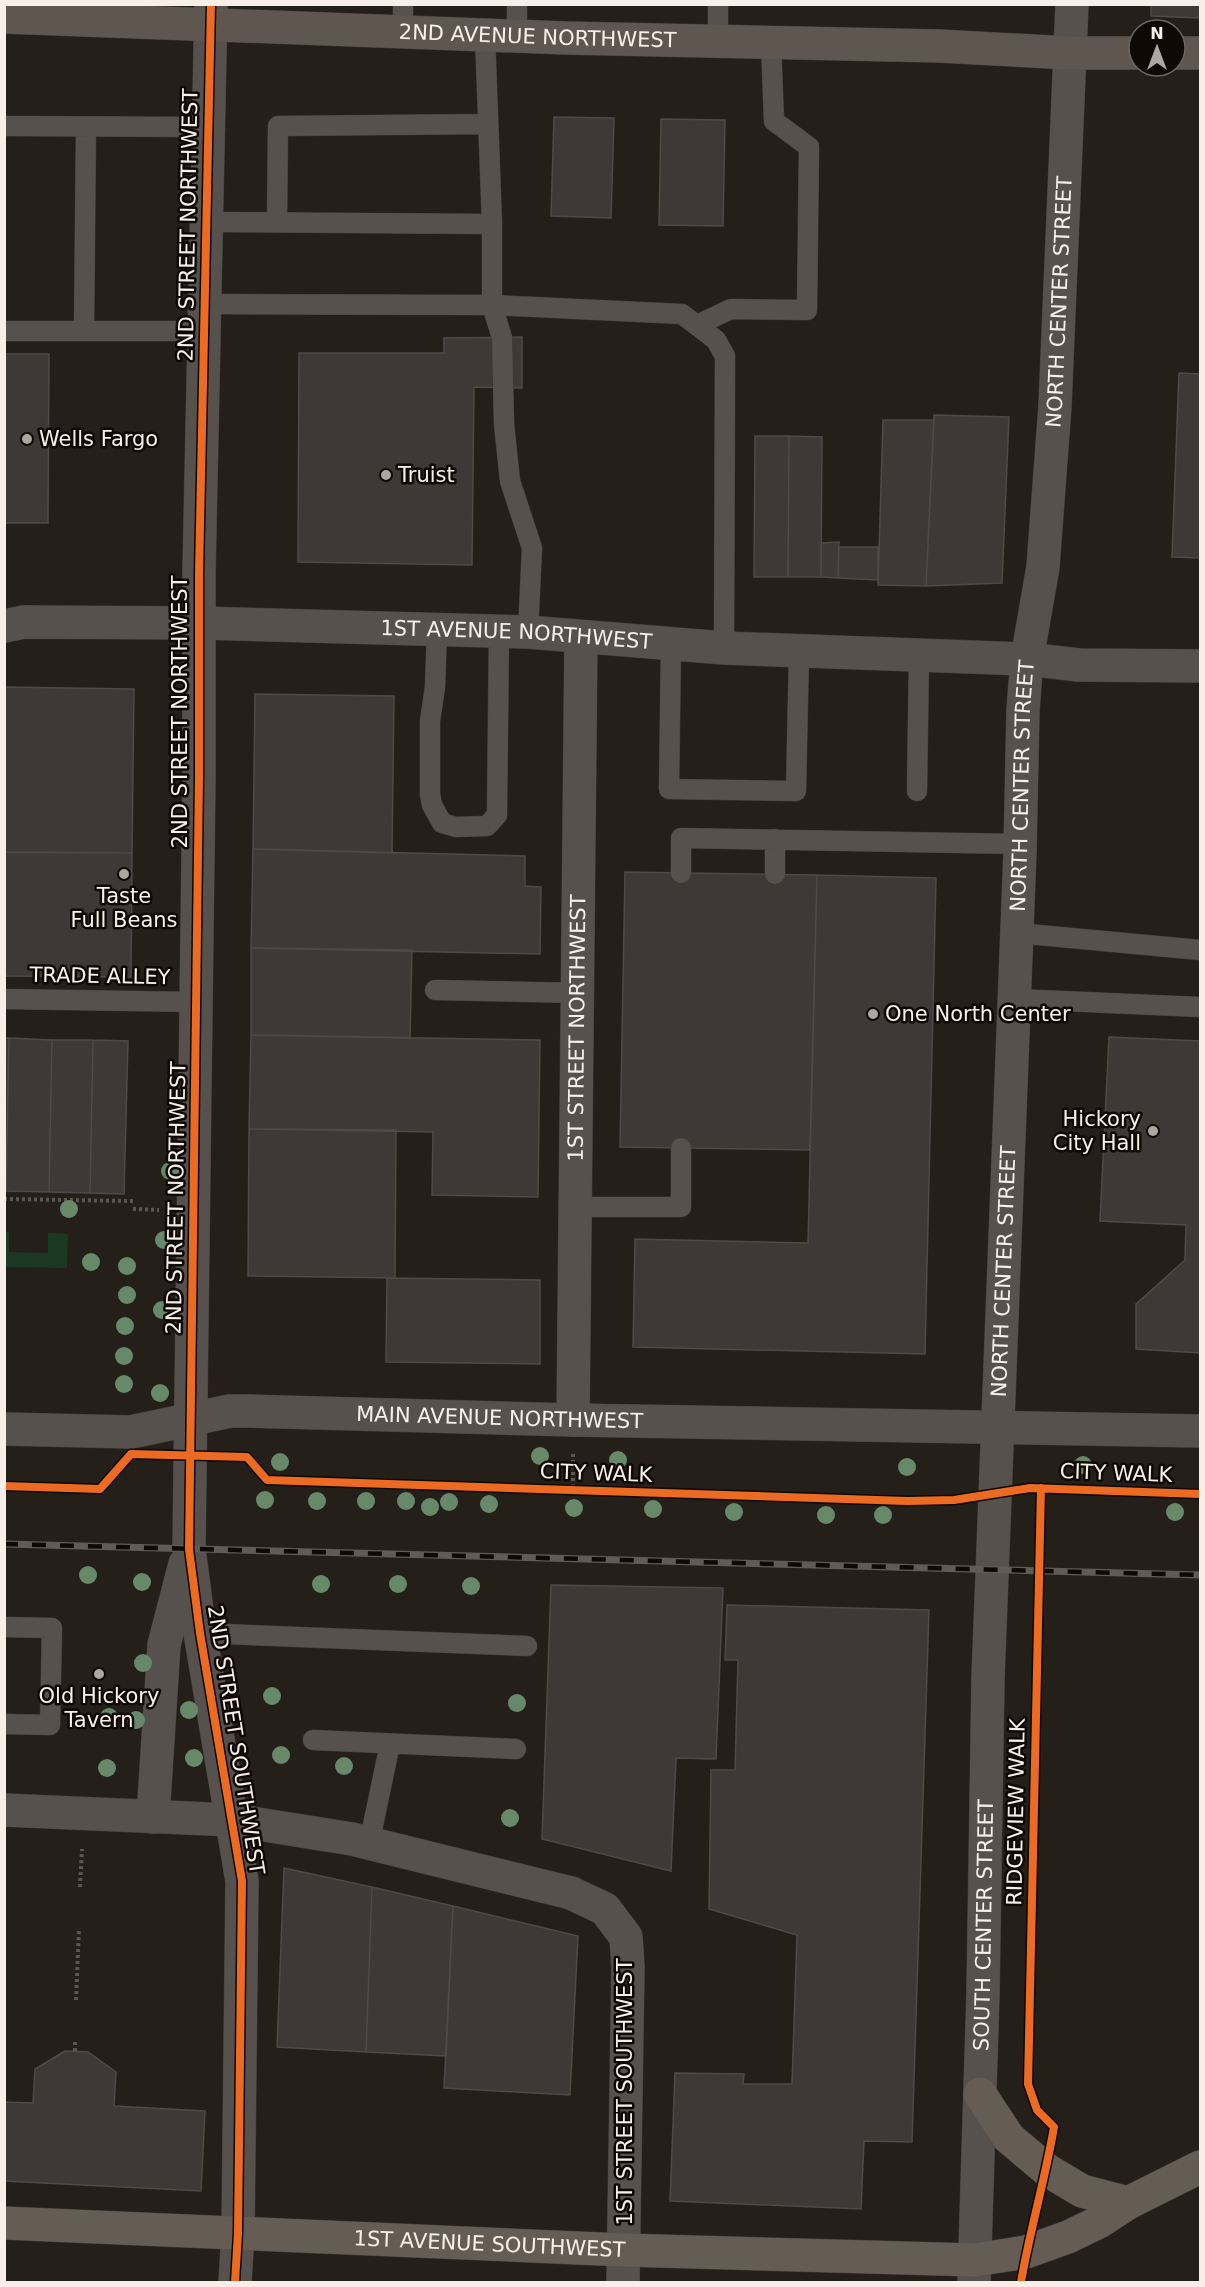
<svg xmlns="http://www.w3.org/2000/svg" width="1205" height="2287" viewBox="0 0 1205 2287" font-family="'DejaVu Sans',sans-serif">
<rect width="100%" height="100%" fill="#251f19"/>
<path fill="#1b3922" d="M 5,1232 L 9,1232 L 9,1252 L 48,1253 L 48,1233 L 68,1234 L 67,1268 L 5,1267 Z"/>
<path fill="#3e3937" stroke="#4f4a48" stroke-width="1.5" d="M 1151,4 L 1200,4 L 1200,18 L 1151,16 Z
M 554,117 L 614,118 L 611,218 L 551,216 Z
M 661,119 L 725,120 L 723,226 L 659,225 Z
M 522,337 L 522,388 L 474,387 L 472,565 L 298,562 L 299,353 L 444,353 L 444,338 Z
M 4,354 L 49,354 L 48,523 L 4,523 Z
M 1179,373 L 1200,374 L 1200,558 L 1172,557 Z
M 934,415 L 1009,417 L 1002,583 L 926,586 Z
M 883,420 L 934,420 L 926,586 L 878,585 Z
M 755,436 L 789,436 L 788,577 L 754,577 Z
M 789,436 L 822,437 L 821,577 L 788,577 Z
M 839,542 L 838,578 L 821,577 L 821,543 Z
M 839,547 L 878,547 L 878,580 L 838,578 Z
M 4,687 L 134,689 L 132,853 L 4,852 Z
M 255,694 L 394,696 L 392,853 L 253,849 Z
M 253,849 L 525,856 L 525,886 L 541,887 L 540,954 L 251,948 Z
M 4,852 L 132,853 L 131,977 L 4,976 Z
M 625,872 L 817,875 L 810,1150 L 620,1147 Z
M 817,875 L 936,878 L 925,1354 L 633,1347 L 635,1239 L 808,1243 Z
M 251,948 L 412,950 L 410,1038 L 251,1035 Z
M 251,1035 L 540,1040 L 538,1197 L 432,1195 L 433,1132 L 249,1129 Z
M 1109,1037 L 1200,1041 L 1200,1353 L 1136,1349 L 1136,1304 L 1185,1260 L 1186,1225 L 1100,1221 Z
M 4,1038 L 9,1038 L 6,1191 L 4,1191 Z
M 9,1038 L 52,1040 L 49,1192 L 6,1191 Z
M 52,1040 L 93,1040 L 90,1193 L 49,1192 Z
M 93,1040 L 128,1041 L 124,1194 L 90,1193 Z
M 249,1129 L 396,1130 L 395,1278 L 248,1276 Z
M 387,1278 L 540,1280 L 540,1364 L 386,1362 Z
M 551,1585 L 723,1588 L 716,1759 L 676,1758 L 671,1871 L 542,1839 Z
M 727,1605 L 929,1610 L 912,2142 L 864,2141 L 861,2209 L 670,2201 L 675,2073 L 744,2074 L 743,2084 L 792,2084 L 797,1935 L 709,1909 L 711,1770 L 735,1770 L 738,1660 L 725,1660 Z
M 284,1868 L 372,1887 L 366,2052 L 277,2047 Z
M 372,1887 L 453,1906 L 446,2056 L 366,2052 Z
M 453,1906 L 578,1936 L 570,2095 L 444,2088 Z
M 65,2051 L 88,2052 L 116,2072 L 114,2106 L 205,2111 L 201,2191 L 4,2181 L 4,2102 L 33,2103 L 35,2069 Z"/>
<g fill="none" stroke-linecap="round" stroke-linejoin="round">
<g stroke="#403b36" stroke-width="21">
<path id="service" d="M 403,32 L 403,4
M 485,35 L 492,224 L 492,305 L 502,338 L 504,424 L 510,481 L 532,548 L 528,632
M 517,37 L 517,4
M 718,41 L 718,4
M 4,126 L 208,127
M 206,222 L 492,224
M 277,222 L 278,126 L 488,124
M 205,304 L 492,305 L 682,314 L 716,340 L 725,356 L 724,648
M 697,325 L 731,309 L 807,310 L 809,147 L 774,121 L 771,43
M 4,331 L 204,331
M 84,331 L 86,127
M 437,630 L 435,687 L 430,721 L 430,794 L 432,805 L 442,823 L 456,827 L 487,826 L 497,815 L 499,631
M 671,644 L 669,789 L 796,791 L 799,651
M 917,791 L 919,655
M 775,839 L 775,874
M 681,873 L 681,838 L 1020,844
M 1017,933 L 1200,950
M 435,990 L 578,993
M 4,999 L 196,1002
M 1014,999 L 1200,1007
M 576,1207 L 681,1207 L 681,1148
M 4,1627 L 52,1628 L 50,1725 L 4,1724
M 200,1633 L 527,1646
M 313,1740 L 516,1749
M 369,1844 L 390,1744"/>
</g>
<g stroke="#403b36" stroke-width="34">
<g id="minor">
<path d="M 211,4 L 199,573 L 199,777 L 189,1549 L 200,1633 L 242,1881 L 238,2233 L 235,2282"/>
<path id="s1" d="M 573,1420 L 581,637"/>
<path id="s2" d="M 4,1429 L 131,1432 L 230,1411 L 247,1411 L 573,1420 L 1200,1431"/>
<path d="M 4,1810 L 233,1820 L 352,1839 L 571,1893"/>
<path d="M 153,1817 L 164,1645 L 185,1564"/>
</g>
</g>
<g stroke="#403b36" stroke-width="34">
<g id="tertiary">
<path id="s3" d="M 4,626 L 24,622 L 199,623 L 528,632 L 724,648 L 1027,659 L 1079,665 L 1200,666"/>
<path d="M 571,1893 L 605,1909 L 626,1937 L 628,1967 L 623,2282"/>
<path id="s4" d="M 974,2282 L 983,1993 L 988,1678 L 1020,851 L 1023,710 L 1027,659 L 1043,567 L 1055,406 L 1072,4"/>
</g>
</g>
<g stroke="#403b36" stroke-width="34">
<g id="secondary">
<path id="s5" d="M 4,17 L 566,38 L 939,46 L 1070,53 L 1139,53"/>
<path d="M 1175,53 L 1200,53"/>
</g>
</g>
<g stroke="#403b36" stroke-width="34">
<g id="primary">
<path d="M 980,2094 L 1009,2138 L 1047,2170 L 1082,2191 L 1128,2203"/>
<path id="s6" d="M 4,2223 L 624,2250 L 975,2260 L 1026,2252 L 1068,2237 L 1099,2222 L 1128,2203 L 1200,2167"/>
</g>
</g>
<path stroke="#5c5653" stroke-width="4" stroke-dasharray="3 3" stroke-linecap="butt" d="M 4,1199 L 133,1201
M 133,1209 L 159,1210
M 573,1454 L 573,1490
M 80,1887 L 82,1849
M 76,2000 L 79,1928
M 75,2042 L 75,2052"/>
<use href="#service" stroke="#56514d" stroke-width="20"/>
<use href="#minor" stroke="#56514d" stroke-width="33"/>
<use href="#tertiary" stroke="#56514d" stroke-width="33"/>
<use href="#secondary" stroke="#5e564f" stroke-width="33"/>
<use href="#primary" stroke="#655c53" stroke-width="33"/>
<g stroke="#605b56" stroke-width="7">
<path id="rail" d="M 4,1544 L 1200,1575"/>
</g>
<use href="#rail" stroke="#0f0906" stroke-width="4.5" stroke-dasharray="14" stroke-linecap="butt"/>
<g stroke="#0f0906" stroke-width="11">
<path id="cycleway" d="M 211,4 L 199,573 L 199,777 L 189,1549 L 200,1633 L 242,1881 L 238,2233 L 235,2282
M 4,1486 L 100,1489 L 131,1454 L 247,1457 L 267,1480 L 907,1501 L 954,1500 L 1030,1488 L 1200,1494
M 1021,2282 C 1030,2230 1045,2180 1054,2127 L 1037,2110 L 1028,2084 L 1041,1488"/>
</g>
<use href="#cycleway" stroke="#ed6a23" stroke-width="8"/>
</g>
<g fill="#67896a">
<circle cx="170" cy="1171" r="9"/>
<circle cx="69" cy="1209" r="9"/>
<circle cx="164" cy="1240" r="9"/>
<circle cx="91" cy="1262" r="9"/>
<circle cx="127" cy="1266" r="9"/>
<circle cx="127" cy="1295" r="9"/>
<circle cx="162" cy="1310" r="9"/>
<circle cx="125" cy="1326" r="9"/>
<circle cx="124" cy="1356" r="9"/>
<circle cx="124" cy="1384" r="9"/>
<circle cx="160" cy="1393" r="9"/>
<circle cx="540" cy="1456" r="9"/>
<circle cx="618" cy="1460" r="9"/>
<circle cx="280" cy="1462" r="9"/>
<circle cx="1083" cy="1465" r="9"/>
<circle cx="907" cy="1467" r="9"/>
<circle cx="265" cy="1500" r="9"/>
<circle cx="317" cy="1501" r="9"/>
<circle cx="366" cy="1501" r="9"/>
<circle cx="406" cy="1501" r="9"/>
<circle cx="449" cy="1502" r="9"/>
<circle cx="489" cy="1504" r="9"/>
<circle cx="430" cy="1507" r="9"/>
<circle cx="574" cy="1508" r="9"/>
<circle cx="653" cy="1509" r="9"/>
<circle cx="734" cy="1512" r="9"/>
<circle cx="1175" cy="1512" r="9"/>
<circle cx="826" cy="1515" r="9"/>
<circle cx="883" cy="1515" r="9"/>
<circle cx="88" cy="1575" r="9"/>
<circle cx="142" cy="1582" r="9"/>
<circle cx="321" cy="1584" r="9"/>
<circle cx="398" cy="1584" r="9"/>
<circle cx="471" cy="1586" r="9"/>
<circle cx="143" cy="1663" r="9"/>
<circle cx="272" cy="1696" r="9"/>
<circle cx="517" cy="1703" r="9"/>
<circle cx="189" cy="1710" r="9"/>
<circle cx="109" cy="1717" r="9"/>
<circle cx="136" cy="1720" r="9"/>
<circle cx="281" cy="1755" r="9"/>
<circle cx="194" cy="1758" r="9"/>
<circle cx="344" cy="1766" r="9"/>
<circle cx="107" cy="1768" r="9"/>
<circle cx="510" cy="1818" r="9"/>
</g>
<g fill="#aea6a0" stroke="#0f0906" stroke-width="2">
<circle cx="27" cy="439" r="6"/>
<circle cx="386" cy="475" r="6"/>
<circle cx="124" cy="874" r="6"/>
<circle cx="873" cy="1014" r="6"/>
<circle cx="1153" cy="1131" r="6"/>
<circle cx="99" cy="1674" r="6"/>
</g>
<g text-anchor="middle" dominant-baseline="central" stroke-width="5" stroke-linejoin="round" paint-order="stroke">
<g font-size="21" fill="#f8efe9" stroke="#0f0906">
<text stroke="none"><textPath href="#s5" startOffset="534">2ND AVENUE NORTHWEST</textPath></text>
<text transform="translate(188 225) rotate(-89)">2ND STREET NORTHWEST</text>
<text stroke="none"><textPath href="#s4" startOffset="1983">NORTH CENTER STREET</textPath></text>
<text stroke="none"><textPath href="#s3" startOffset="513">1ST AVENUE NORTHWEST</textPath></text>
<text transform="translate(180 712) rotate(-90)">2ND STREET NORTHWEST</text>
<text stroke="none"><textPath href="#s4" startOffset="1497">NORTH CENTER STREET</textPath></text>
<text transform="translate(100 976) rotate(1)">TRADE ALLEY</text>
<text stroke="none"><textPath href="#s1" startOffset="392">1ST STREET NORTHWEST</textPath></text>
<text transform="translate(176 1198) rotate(-89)">2ND STREET NORTHWEST</text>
<text stroke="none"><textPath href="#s4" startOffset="1011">NORTH CENTER STREET</textPath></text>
<text stroke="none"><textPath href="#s2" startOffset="498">MAIN AVENUE NORTHWEST</textPath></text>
<text transform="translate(596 1473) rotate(2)">CITY WALK</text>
<text transform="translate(1116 1473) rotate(2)">CITY WALK</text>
<text transform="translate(236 1740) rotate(81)">2ND STREET SOUTHWEST</text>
<text transform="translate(1016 1812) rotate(-89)">RIDGEVIEW WALK</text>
<text stroke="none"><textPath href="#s4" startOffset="357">SOUTH CENTER STREET</textPath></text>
<text transform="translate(625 2092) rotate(-90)">1ST STREET SOUTHWEST</text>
<text stroke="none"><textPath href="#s6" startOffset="486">1ST AVENUE SOUTHWEST</textPath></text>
</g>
<g font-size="21" fill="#f8efe9" stroke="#0f0906" text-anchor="start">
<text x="39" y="439">Wells Fargo</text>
<text x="398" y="475">Truist</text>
<text x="124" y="896" text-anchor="middle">Taste<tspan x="124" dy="24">Full Beans</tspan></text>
<text x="885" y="1014">One North Center</text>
<text x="1141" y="1119" text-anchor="end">Hickory<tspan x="1141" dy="24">City Hall</tspan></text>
<text x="99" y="1696" text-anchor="middle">Old Hickory<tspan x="99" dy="24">Tavern</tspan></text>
</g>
</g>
<rect width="1205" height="2287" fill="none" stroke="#f8efe9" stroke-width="12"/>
<g transform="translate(1157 48)"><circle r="28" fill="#0f0906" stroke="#6c6561" stroke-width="1.5"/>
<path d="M0-4.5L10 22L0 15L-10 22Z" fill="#aea6a0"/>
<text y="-9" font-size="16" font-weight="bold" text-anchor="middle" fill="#f8efe9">N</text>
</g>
</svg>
